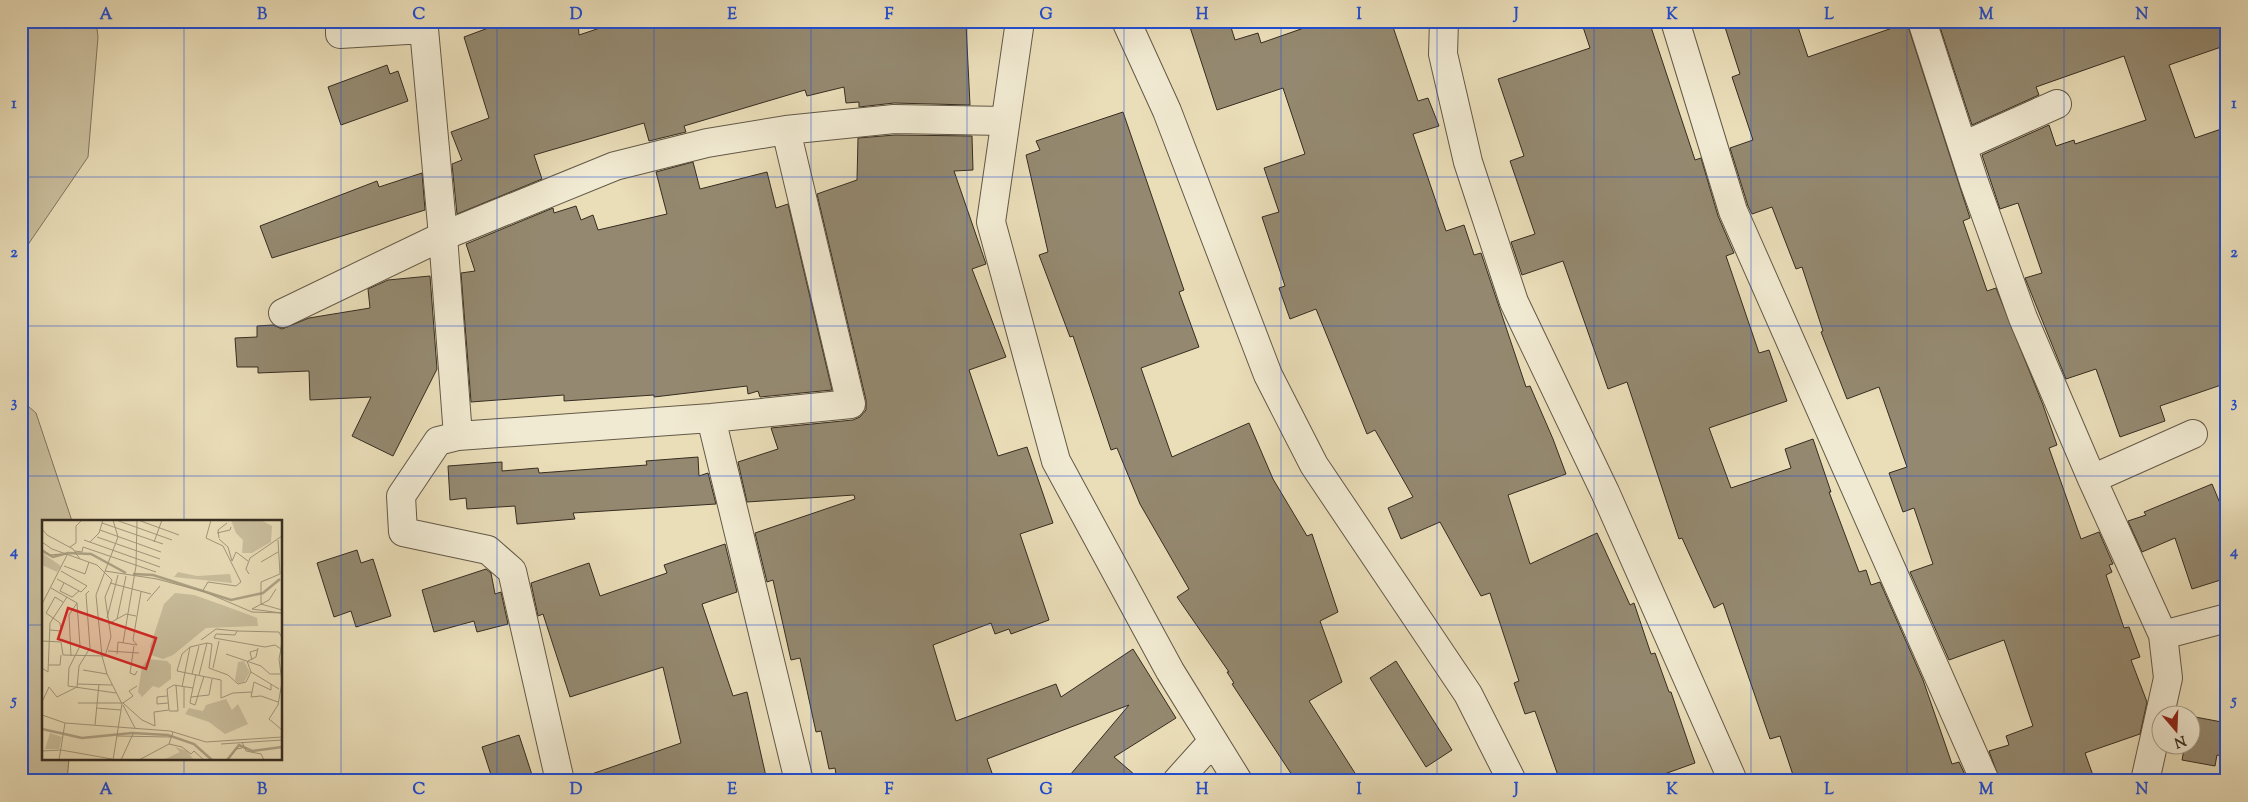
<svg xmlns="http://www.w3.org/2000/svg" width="2248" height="802" viewBox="0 0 2248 802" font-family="'Sorts Mill Goudy',serif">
<rect width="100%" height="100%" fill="#eadeb9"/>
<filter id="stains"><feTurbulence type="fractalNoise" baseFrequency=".004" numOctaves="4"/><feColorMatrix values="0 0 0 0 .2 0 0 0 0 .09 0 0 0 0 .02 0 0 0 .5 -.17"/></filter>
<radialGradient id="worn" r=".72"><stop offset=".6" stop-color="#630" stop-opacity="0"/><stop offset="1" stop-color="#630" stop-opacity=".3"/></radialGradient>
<path fill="#cbc09f" stroke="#807660" d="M 21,21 L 96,21 L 98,37 L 88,157 L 25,249 L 21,250 Z
M 21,400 L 36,413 L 72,521 L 44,521 L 44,758 L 69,758 L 67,781 L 21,781 Z"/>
<path fill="#948970" stroke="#362d21" d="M 507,21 L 578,21 L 579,35 L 621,21 L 944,21 L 966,24 L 970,105 L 894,103 L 859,107 L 859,102 L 846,103 L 844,87 L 807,96 L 805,90 L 684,126 L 686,132 L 649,141 L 644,123 L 534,155 L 542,179 L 457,214 L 452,164 L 462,160 L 451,132 L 489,118 L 464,37 Z
M 1188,21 L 1229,21 L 1235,40 L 1258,33 L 1261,43 L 1324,21 L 1391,21 L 1418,101 L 1428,98 L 1439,126 L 1413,134 L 1446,231 L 1464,225 L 1474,255 L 1481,253 L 1526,387 L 1530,386 L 1553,439 L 1566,474 L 1508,495 L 1530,564 L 1597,533 L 1630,605 L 1634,603 L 1651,654 L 1655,653 L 1669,692 L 1671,692 L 1695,763 L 1645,781 L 1560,781 L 1535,711 L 1525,714 L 1514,683 L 1519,681 L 1490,593 L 1481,596 L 1440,522 L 1401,539 L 1388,508 L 1413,497 L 1375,430 L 1367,434 L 1316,309 L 1290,319 L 1279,288 L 1285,286 L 1262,217 L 1279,212 L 1264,168 L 1305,154 L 1283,88 L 1217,110 Z
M 1581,21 L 1649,21 L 1695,160 L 1701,158 L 1718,216 L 1734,253 L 1726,256 L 1759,353 L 1769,350 L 1787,401 L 1709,428 L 1731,488 L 1791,468 L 1785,449 L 1813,439 L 1831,492 L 1829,492 L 1859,572 L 1866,570 L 1871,585 L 1880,582 L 1923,680 L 1952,764 L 1959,762 L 1968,781 L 1795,781 L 1780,736 L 1770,739 L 1723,603 L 1714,608 L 1682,538 L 1679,539 L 1627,382 L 1608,389 L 1563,261 L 1522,275 L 1511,242 L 1535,234 L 1510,161 L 1524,156 L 1498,79 L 1590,48 Z
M 1723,21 L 1796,21 L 1808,57 L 1907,23 L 1970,218 L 1963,221 L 1987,291 L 1996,288 L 2043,405 L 2057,445 L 2049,448 L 2081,539 L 2099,532 L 2113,564 L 2109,565 L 2112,572 L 2106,575 L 2124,628 L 2129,627 L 2140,657 L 2131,660 L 2147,702 L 2140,734 L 2085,753 L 2095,781 L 2000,781 L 1989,751 L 2009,745 L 2006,736 L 2033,726 L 2004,640 L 1949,660 L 1910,572 L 1933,564 L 1914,508 L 1903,512 L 1889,473 L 1907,467 L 1879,387 L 1847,399 L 1821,332 L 1823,331 L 1802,267 L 1796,269 L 1772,207 L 1752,214 L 1748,206 L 1730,148 L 1753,140 L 1732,77 L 1740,74 Z
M 1938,21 L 2227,21 L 2227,45 L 2169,65 L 2195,138 L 2227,127 L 2227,383 L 2160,406 L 2165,421 L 2120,437 L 2096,369 L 2066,379 L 2025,278 L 2042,273 L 2018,203 L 2000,209 L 1982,155 L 2049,125 L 2056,146 L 2074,140 L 2075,144 L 2146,120 L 2124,56 L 2036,87 L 2039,95 L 1972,125 Z
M 387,65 L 390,74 L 398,71 L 408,101 L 341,125 L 328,87 Z
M 1123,112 L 1184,290 L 1179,292 L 1199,347 L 1141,368 L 1172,457 L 1249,423 L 1273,479 L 1307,536 L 1312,534 L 1338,612 L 1320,621 L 1342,682 L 1309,701 L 1360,781 L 1296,781 L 1232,684 L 1234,683 L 1227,672 L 1229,672 L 1177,597 L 1189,589 L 1140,504 L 1117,448 L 1111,450 L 1073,336 L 1070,337 L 1039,255 L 1048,252 L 1026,155 L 1040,150 L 1036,141 Z
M 895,135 L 972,136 L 973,170 L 954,171 L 986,264 L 972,269 L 1006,357 L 969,370 L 998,456 L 1027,447 L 1053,523 L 1020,534 L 1049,620 L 1011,634 L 1009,629 L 995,634 L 991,623 L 933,645 L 956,721 L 1056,684 L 1061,697 L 1133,649 L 1176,718 L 1114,757 L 1142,781 L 1065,781 L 1129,705 L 987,759 L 992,773 L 971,781 L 837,781 L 835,768 L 829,769 L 821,731 L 816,732 L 800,658 L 791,660 L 773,580 L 767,582 L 755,533 L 855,499 L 854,495 L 747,502 L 738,462 L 778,449 L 771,428 L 853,420 L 860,417 L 866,410 L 866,400 L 817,194 L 857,180 L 858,138 Z
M 693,162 L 700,189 L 767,172 L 776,208 L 788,204 L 832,390 L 760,397 L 758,391 L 748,394 L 747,386 L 654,397 L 654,395 L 564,401 L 564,395 L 471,402 L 461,273 L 475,271 L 466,244 L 553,208 L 554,213 L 576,206 L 581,220 L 593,215 L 598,230 L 667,214 L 656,172 Z
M 422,173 L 425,210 L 272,258 L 260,226 L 377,181 L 379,187 Z
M 430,276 L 437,369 L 393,456 L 352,436 L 371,397 L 310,400 L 309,371 L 258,373 L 258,367 L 237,367 L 235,338 L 257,337 L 257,326 L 273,325 L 282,329 L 309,318 L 370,308 L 368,289 L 388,280 Z
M 698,457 L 699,476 L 708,473 L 716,504 L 573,513 L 575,519 L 517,524 L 515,506 L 467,509 L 466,498 L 450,500 L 448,466 L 502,462 L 502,471 L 538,468 L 539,473 L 647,465 L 646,461 Z
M 2212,484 L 2227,520 L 2227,578 L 2192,589 L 2175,538 L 2142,552 L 2128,521 L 2146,515 L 2144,512 Z
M 725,544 L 737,592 L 702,604 L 733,696 L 747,692 L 767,781 L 587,781 L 586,776 L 681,743 L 663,667 L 570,697 L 543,614 L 538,616 L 531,583 L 589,563 L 600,596 L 667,573 L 664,565 Z
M 357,550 L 361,563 L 373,559 L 391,616 L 356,627 L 351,611 L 334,617 L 317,563 Z
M 486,569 L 491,573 L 495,594 L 501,592 L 508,624 L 477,632 L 474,621 L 434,632 L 422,590 Z
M 1396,661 L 1452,750 L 1426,767 L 1370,678 Z
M 2190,716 L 2227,723 L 2227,757 L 2217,755 L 2215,766 L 2182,760 L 2185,744 L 2190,744 Z
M 519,735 L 534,781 L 493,781 L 482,747 Z"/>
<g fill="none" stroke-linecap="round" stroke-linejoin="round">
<g stroke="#635947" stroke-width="30">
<path id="minor" d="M 340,21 L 340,34 L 424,29 L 443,236 L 458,436
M 1020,21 L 991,222 L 1056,461 L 1170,671 L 1238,781
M 1444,21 L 1443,54 L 1468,162 L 1514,302 L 1605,492 L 1733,781
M 1675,21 L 1733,211 L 1985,781
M 1922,21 L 1974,182 L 2023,318 L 2092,479 L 2163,635 L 2168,678 L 2145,781
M 1963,146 L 2057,104
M 283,313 L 443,236 L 615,166 L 707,143 L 786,130 L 894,119 L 1004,121
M 711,418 L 799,781
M 2092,479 L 2193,434
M 2163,635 L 2227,618
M 560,781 L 512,571 L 488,550 L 403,532 L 401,496 L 438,441 L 458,436 L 711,418 L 851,404 L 786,130
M 1177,781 L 1213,741"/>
</g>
<g stroke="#635947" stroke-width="30">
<path id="tertiary" d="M 1126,21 L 1167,111 L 1268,375 L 1314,465 L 1468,694 L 1512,781"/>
</g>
<use href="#minor" stroke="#f1ead2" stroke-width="28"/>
<use href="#tertiary" stroke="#f1ead2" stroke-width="28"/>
</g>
<path fill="none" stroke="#1d4ed8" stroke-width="1" stroke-opacity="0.55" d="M 184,21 L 184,521M 341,21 L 341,781M 497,21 L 497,781M 654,21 L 654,781M 811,21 L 811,781M 967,21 L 967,781M 1124,21 L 1124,781M 1281,21 L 1281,781M 1437,21 L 1437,781M 1594,21 L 1594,781M 1751,21 L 1751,781M 1907,21 L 1907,781M 2064,21 L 2064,781M 21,177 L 2227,177M 21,326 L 2227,326M 21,476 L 2227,476M 21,625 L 44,625M 281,625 L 2227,625M 184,758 L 184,781"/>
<g transform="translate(42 520)">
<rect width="240" height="240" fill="#eadeb9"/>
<path d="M 189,0 L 219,0 L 230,6 L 229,22 L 210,33 L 200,33 L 201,20 L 194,13 ZM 0,33 L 19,46 L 15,52 L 0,45 ZM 136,52 L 155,56 L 188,54 L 190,63 L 132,57 ZM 133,73 L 152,75 L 186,87 L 215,98 L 216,106 L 164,108 L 131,135 L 121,139 L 109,135 L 108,127 L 122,84 ZM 106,139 L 125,141 L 129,145 L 129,159 L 117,168 L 111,166 L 100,177 L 96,172 L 100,147 ZM 202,141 L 208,152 L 202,162 L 196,163 L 193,160 L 196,142 ZM 184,179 L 190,190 L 196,184 L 206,204 L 183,214 L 167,202 L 143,194 L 147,188 L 161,191 L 164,185 ZM 8,213 L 20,217 L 17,229 L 3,229 ZM 133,227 L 145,231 L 152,240 L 121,240 L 138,232 Z" fill="#cbc09f"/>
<path fill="none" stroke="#ada285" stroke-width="2.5" d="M 0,31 L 11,37 L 26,33 L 49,34 L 84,53M 91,54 L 111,55 L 189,80 L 221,73 L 238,59M 0,209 L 40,218 L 90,213 L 126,215 L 152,224 L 170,240M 185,240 L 197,225 L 210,231 L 240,227"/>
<path fill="none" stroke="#a2977c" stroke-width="1" d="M 61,0 L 60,3 L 121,24M 71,0 L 76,17 L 54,75 L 60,136 L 65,154 L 80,184 L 71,240M 74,0 L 130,20M 96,0 L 137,15M 0,9 L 5,15 L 31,29 L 38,39M 58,10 L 119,32M 175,13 L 188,10 L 189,7M 55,17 L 118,39M 177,18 L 176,10 L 185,3M 177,19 L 186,27 L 190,41 L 194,32 L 206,41M 42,20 L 118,47M 236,20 L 238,54 L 219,62 L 219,84 L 240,90M 0,22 L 10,29 L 55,45 L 70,60 L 63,77 L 69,117 L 63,136 L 21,135 L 19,122 L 0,121M 48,22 L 57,13 L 60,3M 112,22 L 120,0M 28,27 L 34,23 L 34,6 L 40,0M 0,29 L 8,35 L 19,34M 33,31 L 40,32 L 41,27 L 114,52M 219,42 L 236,32M 22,46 L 43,54 L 47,42M 63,51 L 115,59 L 163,72 L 210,92 L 240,93M 207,54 L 204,49 L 208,38 L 240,16M 15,59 L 39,72 L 45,66 L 19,51M 22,63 L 18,71 L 30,77 L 37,71M 68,63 L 109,74M 9,68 L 35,83M 234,69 L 227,80 L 210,89 L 239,93M 160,72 L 166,62 L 194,66 L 199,62 L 181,26 L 164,18 L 169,0M 105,81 L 118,66M 35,83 L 38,126 L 27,148 L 26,166 L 74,173M 0,84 L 25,35M 65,98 L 76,55M 75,99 L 84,56M 66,104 L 84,94 L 94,96M 8,110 L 19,111 L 18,103 L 4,93 L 13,77 L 21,82M 159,120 L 174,109 L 195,111M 81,123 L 94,46 L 95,0M 92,126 L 88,153 L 93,155 L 95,151M 239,129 L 233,125 L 223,127 L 172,118 L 174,114 L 193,115 L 195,111 L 237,112 L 240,118 L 239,129 L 237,139 L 240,162M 66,131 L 97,133M 75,134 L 76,122 L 95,125 L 91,120 L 99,72M 184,134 L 219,146 L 228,154 L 238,154M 29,136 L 27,95 L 35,83M 210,140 L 208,132 L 215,130M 205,141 L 209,152 L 204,162 L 196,164 L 186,155 L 167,148 L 170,124 L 165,123 L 148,127 L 140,134 L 135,151 L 179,160 L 179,178 L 191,173 L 210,172 L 209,177 L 219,176 L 236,182M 206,141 L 214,137 L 216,128M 7,145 L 18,145 L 19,135M 0,148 L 6,152 L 8,103 L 25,77M 171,148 L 177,121M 41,150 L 65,154M 209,152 L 237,169M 150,154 L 157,126M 154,154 L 149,177 L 167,175 L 170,159M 157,155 L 165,123M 240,162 L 236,185 L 227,199 L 240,210M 35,164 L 70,165M 140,167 L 148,127M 210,172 L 212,162 L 229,170 L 229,164M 125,176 L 115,177 L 115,184 L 126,183M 149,177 L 148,183 L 153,185 L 162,156M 0,182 L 7,167 L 15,177 L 35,167 L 37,146 L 48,128 L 44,74 L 47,71M 36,183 L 81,183 L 100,200 L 113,206M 81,183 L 91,176 L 87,171 L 95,166M 81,185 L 93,208M 54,188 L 79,190M 142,188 L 142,167M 127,191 L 136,191 L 134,165M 0,195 L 23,203 L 128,211 L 164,222 L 240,217M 53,205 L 57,164M 113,206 L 112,192 L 127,190 L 125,169 L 132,165 L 151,168M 75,216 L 129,217M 200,222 L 204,231 L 219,234 L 222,240M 127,224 L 140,227 L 149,234 L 152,231 L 162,240M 179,224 L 240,220M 0,231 L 19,230 L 70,239M 17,240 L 23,203M 79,240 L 91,214M 97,240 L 127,224 L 131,212M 186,240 L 194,229 L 200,228"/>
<path fill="#d62828" fill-opacity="0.15" stroke="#d62828" stroke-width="2.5" d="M 26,88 L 114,118 L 104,149 L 16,119 Z"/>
<rect width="240" height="240" fill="none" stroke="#362d21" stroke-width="2.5"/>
</g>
<rect width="2248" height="802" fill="none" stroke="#eadeb9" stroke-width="55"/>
<g transform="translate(2176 730) rotate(161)"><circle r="24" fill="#f1ead2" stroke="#a69e8b"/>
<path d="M0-4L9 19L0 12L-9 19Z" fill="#8f2418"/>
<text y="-8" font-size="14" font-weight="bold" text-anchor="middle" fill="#362d21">N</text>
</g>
<rect x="28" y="28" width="2192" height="746" fill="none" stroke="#1d4ed8" stroke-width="2"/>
<g font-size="16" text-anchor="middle" font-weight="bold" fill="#1d4ed8">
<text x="106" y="19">A</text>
<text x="262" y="19">B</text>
<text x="419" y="19">C</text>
<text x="576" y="19">D</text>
<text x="732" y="19">E</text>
<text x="889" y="19">F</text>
<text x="1046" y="19">G</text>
<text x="1202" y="19">H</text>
<text x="1359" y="19">I</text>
<text x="1516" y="19">J</text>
<text x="1672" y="19">K</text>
<text x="1829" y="19">L</text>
<text x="1986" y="19">M</text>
<text x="2142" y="19">N</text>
<text x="14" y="108">1</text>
<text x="2234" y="108">1</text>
<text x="14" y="257">2</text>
<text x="2234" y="257">2</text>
<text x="14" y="407">3</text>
<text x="2234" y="407">3</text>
<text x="14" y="556">4</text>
<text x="2234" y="556">4</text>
<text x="14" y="705">5</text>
<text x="2234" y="705">5</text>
<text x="106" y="794">A</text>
<text x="262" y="794">B</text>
<text x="419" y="794">C</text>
<text x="576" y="794">D</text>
<text x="732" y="794">E</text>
<text x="889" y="794">F</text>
<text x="1046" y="794">G</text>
<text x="1202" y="794">H</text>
<text x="1359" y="794">I</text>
<text x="1516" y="794">J</text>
<text x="1672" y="794">K</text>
<text x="1829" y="794">L</text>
<text x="1986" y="794">M</text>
<text x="2142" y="794">N</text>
</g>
<rect width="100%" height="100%" filter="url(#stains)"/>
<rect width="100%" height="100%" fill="url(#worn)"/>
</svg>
